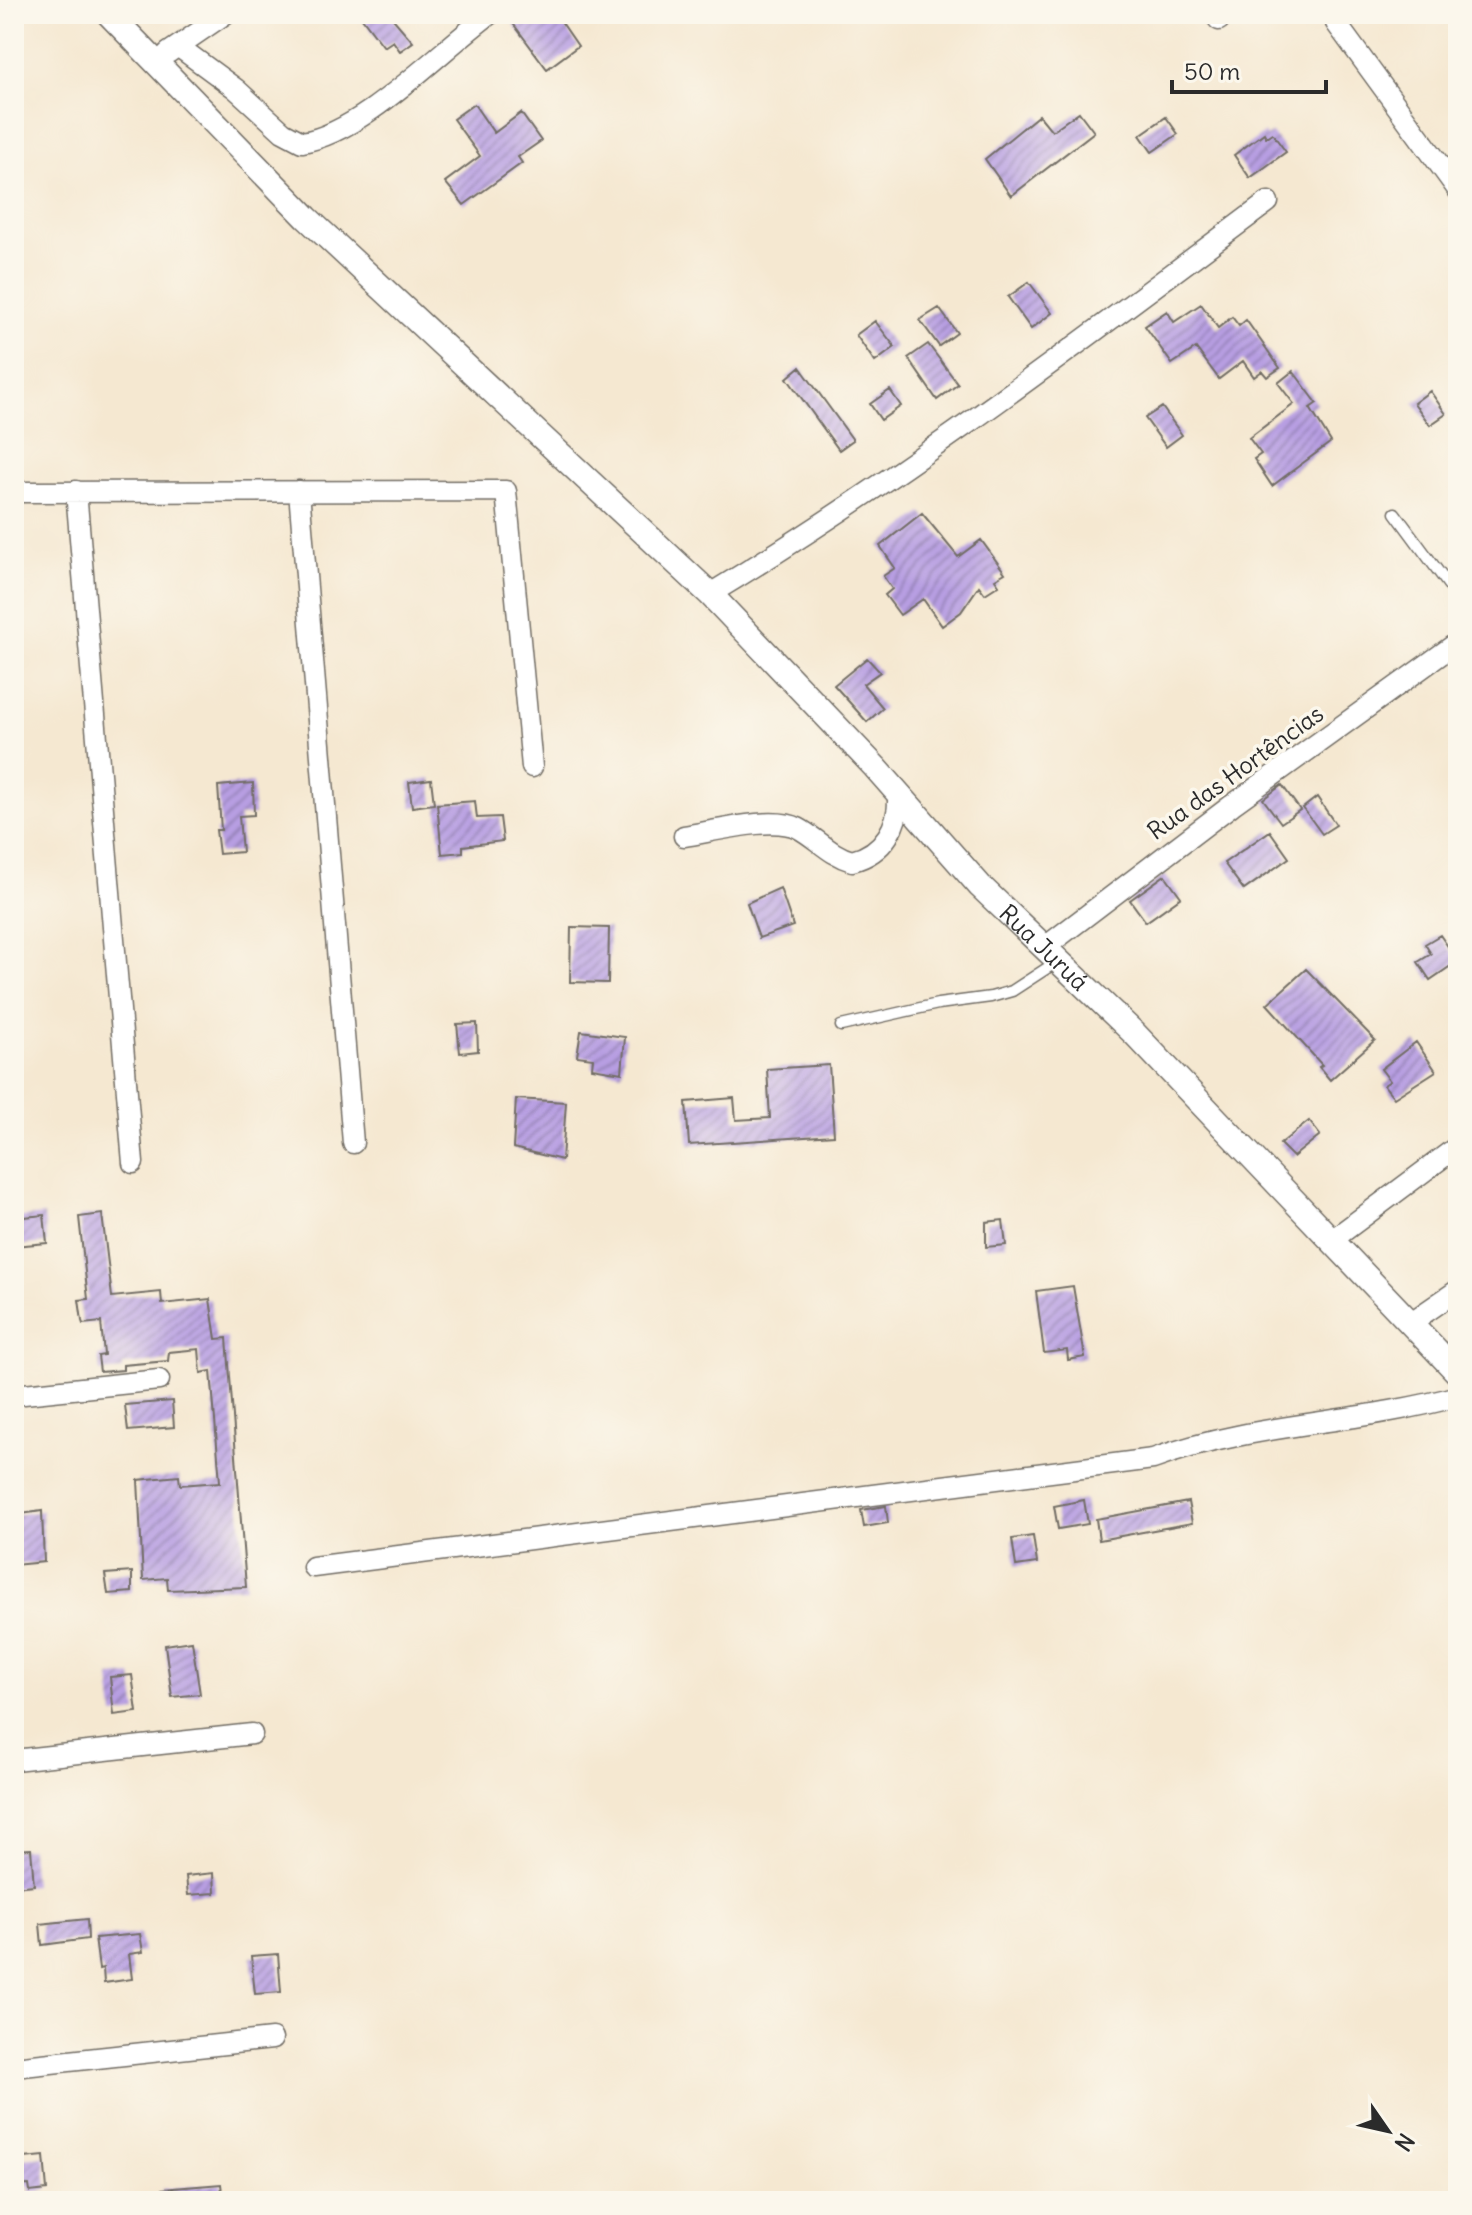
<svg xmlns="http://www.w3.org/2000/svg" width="1472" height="2215" viewBox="0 0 1472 2215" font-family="Delius,sans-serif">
<defs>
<pattern id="building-hatch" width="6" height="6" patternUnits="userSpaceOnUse" patternTransform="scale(2)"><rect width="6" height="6" fill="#b79ee2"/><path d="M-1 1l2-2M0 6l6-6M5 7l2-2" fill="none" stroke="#9581b7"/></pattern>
</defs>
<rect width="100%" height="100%" fill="#fbf7ec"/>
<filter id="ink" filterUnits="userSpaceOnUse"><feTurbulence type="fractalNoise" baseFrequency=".0125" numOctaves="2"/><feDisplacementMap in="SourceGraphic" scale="16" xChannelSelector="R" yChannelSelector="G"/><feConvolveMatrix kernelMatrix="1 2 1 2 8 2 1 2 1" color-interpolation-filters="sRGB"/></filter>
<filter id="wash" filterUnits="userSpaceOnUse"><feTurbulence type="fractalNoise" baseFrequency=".006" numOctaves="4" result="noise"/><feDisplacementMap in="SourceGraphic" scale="32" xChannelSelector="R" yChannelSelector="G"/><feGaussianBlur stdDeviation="1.8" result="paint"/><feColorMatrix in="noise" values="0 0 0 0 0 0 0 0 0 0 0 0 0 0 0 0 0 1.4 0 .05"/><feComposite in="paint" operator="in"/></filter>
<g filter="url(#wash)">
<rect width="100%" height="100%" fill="#f5e8d1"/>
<g id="blocks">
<path fill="url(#building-hatch)" d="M 359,14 L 389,14 L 413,42 L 400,51 L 393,41 L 384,47 Z
M 506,14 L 556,14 L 578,46 L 547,69 Z
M 474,104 L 494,133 L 521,113 L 541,141 L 518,157 L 522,163 L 464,205 L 445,182 L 480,156 L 453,119 Z
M 1079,112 L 1094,132 L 1011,196 L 985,159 L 1039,115 L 1052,131 Z
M 1166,117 L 1178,134 L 1152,152 L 1140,135 Z
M 1264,133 L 1266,137 L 1272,133 L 1286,152 L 1250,178 L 1234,155 Z
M 1029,282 L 1052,313 L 1031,329 L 1008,297 Z
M 1201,304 L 1218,328 L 1232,317 L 1239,326 L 1246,320 L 1280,368 L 1267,377 L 1262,371 L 1254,377 L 1243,361 L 1219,379 L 1196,348 L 1172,364 L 1145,326 L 1167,311 L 1174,322 Z
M 939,308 L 957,333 L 939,346 L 920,320 Z
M 875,321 L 895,347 L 875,362 L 856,335 Z
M 928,344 L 958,384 L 937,400 L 908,358 Z
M 800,367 L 853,440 L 839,450 L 787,378 Z
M 1293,371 L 1317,403 L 1310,408 L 1331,442 L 1272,486 L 1254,459 L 1261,454 L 1249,438 L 1294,404 L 1278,383 Z
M 890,390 L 901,406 L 881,420 L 870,404 Z
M 1430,391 L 1446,414 L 1430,425 L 1414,403 Z
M 1162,407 L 1182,435 L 1166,447 L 1145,418 Z
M 922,513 L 958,557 L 981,540 L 1005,573 L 995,579 L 999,585 L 985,594 L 979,586 L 961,612 L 942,626 L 923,599 L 900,615 L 885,595 L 892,589 L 883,576 L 895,568 L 880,546 Z
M 867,658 L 880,672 L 863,684 L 883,708 L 867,722 L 834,685 Z
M 431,779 L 434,804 L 412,807 L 409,782 Z
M 253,783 L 254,815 L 239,816 L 242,852 L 219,854 L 216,830 L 221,830 L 218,786 Z
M 1282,785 L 1300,810 L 1281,823 L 1263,799 Z
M 1317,797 L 1336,825 L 1322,834 L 1303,808 Z
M 475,801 L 477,818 L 500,817 L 503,841 L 463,846 L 463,852 L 442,854 L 437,804 Z
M 1270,831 L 1289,858 L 1244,890 L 1224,863 Z
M 1165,875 L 1181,897 L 1146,922 L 1130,900 Z
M 780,888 L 793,926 L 759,938 L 747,903 Z
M 571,927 L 609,928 L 608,983 L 570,982 Z
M 1440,935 L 1458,961 L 1430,980 L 1418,962 L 1431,954 L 1425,944 Z
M 1306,969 L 1375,1040 L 1330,1080 L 1319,1067 L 1322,1065 L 1267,1004 Z
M 477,1023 L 478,1051 L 460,1053 L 457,1024 Z
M 581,1031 L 625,1037 L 622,1073 L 592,1068 L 593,1058 L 577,1056 Z
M 1416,1042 L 1436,1071 L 1394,1098 L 1384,1085 L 1390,1081 L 1381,1069 Z
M 829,1065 L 834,1135 L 689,1145 L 686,1102 L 734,1098 L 736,1120 L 770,1118 L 767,1069 Z
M 516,1099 L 566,1102 L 562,1160 L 513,1148 Z
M 1309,1121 L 1320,1135 L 1293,1157 L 1280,1144 Z
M 102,1214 L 112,1297 L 161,1292 L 162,1304 L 210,1299 L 216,1339 L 227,1338 L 246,1587 L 168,1590 L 167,1578 L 143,1580 L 138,1480 L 179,1476 L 180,1485 L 220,1482 L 211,1371 L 201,1373 L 199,1349 L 169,1352 L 168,1361 L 123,1365 L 123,1370 L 100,1372 L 98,1356 L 104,1355 L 101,1322 L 83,1324 L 82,1321 L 79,1300 L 88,1299 L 79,1217 Z
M 44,1215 L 47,1243 L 14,1246 L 14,1218 Z
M 1003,1220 L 1006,1245 L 986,1247 L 986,1222 Z
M 1073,1286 L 1085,1357 L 1068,1360 L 1067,1350 L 1044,1353 L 1036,1291 Z
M 172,1401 L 174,1427 L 128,1431 L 125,1405 Z
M 1084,1500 L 1088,1524 L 1058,1529 L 1054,1506 Z
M 1188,1502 L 1192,1523 L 1099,1540 L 1096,1519 Z
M 886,1506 L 888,1523 L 864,1527 L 861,1510 Z
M 42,1511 L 44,1562 L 14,1565 L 14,1515 Z
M 1033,1536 L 1037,1563 L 1016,1566 L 1012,1539 Z
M 132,1572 L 132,1592 L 108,1594 L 105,1574 Z
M 192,1641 L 200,1694 L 172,1697 L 165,1645 Z
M 132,1675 L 137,1712 L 114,1715 L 110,1677 Z
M 31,1849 L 34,1885 L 14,1887 L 14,1850 Z
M 214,1873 L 215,1893 L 188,1895 L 186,1876 Z
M 87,1919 L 88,1939 L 42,1945 L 40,1924 Z
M 140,1934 L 143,1952 L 129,1954 L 132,1979 L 104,1983 L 103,1968 L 99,1969 L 95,1938 Z
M 278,1954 L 281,1992 L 255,1994 L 251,1956 Z
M 44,2156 L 47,2190 L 30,2192 L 29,2185 L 14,2186 L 14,2159 Z
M 221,2184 L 223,2200 L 163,2201 L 162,2189 Z"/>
</g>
</g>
<g filter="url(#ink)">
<use href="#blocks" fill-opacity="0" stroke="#726d65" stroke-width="2"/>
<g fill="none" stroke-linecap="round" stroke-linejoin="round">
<g stroke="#726d65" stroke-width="13">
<path id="service" d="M 1395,513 L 1458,598
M 841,1026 L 938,1004 L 991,997 L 1012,991 L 1058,961"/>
</g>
<g stroke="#726d65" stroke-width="23">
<path id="minor" d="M 1214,14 L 1219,20
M 1336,23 L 1458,190
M 179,47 L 236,89 L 283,132 L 302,142 C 363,133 438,52 490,14
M 168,53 L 225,14
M 76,491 L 133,1163
M 299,491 L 353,1143
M 14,492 L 506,491 L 532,767
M 710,594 C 904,477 1086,338 1268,202
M 684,836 C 712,832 773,815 798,828 C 817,838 830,855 852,861 C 884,853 900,825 898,794
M 1044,948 L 1232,805 L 1458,642
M 1332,1240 L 1458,1146
M 1410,1323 L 1458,1290
M 14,1395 L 159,1380
M 313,1567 L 1153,1459 C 1250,1423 1358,1424 1458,1396
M 14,1760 L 252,1734
M 14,2067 L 272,2039"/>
</g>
<g stroke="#726d65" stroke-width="27">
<g id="tertiary">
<path id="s1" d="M 109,14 L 307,218 L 710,594 L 875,767 L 980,886 L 1135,1034 L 1458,1373"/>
</g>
</g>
<use href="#service" stroke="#fff" stroke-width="10"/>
<use href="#minor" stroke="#fff" stroke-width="20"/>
<use href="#tertiary" stroke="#fff" stroke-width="24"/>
</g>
</g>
<g text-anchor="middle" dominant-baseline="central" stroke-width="7" stroke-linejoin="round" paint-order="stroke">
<g font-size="24" fill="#2b2b2b" stroke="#fbf7ec">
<text transform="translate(1235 772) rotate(-36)">Rua das Hortências</text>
<text stroke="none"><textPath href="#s1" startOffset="1322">Rua Juruá</textPath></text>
</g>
</g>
<rect width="1472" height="2215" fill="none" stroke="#fbf7ec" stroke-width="48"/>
<g transform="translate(1388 2131) rotate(124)" stroke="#fbf7ec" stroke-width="6" paint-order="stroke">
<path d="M0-6L14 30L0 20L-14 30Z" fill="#2b2b2b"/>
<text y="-12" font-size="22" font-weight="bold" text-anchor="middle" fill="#2b2b2b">N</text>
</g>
<path d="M1172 80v12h154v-12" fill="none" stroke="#2b2b2b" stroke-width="4"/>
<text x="1184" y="80" font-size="24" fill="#2b2b2b" stroke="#fbf7ec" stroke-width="6" paint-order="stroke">50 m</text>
</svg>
